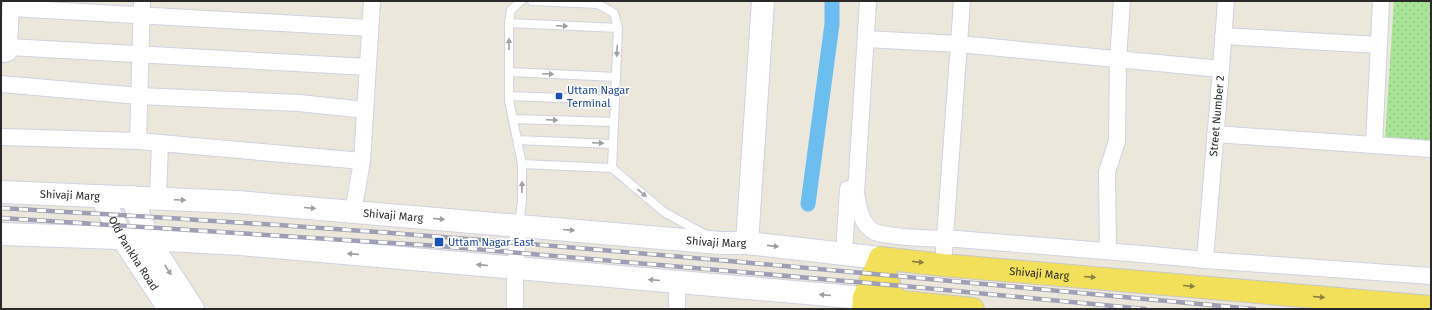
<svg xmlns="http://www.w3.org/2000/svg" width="1432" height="310" viewBox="0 0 1432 310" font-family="'Fira Sans',sans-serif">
<defs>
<pattern id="green-dots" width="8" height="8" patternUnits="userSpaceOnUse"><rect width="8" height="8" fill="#a8e397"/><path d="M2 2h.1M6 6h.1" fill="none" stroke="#91c382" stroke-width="1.8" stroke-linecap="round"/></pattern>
</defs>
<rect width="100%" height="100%" fill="#ece7db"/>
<path fill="url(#green-dots)" d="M 1394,1 L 1431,1 L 1431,142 L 1385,139 Z"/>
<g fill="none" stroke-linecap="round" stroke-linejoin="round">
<path stroke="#6cbef0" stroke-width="15" d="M 808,204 L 832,24 L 832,1"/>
<g stroke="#d0d2e3" stroke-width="10">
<path id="lane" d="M 532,1 L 598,4 L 614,13 L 618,28 L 612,168
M 509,23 L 618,28
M 509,72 L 616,77
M 509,96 L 615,100
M 513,119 L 614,122
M 517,140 L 613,144
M 522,164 L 612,168 L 664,212 L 706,235
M 519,225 L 522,201 L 522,164 L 509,100 L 509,23 L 511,10 L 521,1"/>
</g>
<g stroke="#d0d2e3" stroke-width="18">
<path id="street" d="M 868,1 L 856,193 C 858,207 861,225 875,232 C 880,234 885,235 890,235 C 912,239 935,238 957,239 C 1040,246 1122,252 1205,260
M 1226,1 L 1221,69 L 1205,260 L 1431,276
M 10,8 L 370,28
M 1223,36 L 1378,45
M 866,39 L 959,44 L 1221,69
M 9,47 L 368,67
M 4,54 L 8,53 L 9,47 L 11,1
M 1,84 L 139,96 L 299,103 L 365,110
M 1215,134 L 1431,149
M 1,137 L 138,141 L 362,161
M 138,141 L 142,1
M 1374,145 L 1381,1
M 158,199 L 160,143
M 353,212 L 362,161 L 372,1
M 1108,251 L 1107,172 L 1117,141 L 1118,60 L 1122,1
M 844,253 L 848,189
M 943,265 L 962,1
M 515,309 L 515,268 L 519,226
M 677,309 L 677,282"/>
</g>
<g stroke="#d0d2e3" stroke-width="24">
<g id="secondary">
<path id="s1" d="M 1,192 L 237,202 L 720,243 L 747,243 L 880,258"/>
<path id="s2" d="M 101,196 L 123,239 L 169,309"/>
<path d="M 132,197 L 148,239 L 193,309"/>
<path d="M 1,234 L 148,239 L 240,244 L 864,298"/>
<path d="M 747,243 L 763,1"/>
</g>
</g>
<g stroke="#c7c7c7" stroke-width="24">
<g id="primary">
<path id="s3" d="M 880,258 L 943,265 L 1431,307"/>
<path d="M 880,258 L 895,301 L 894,309"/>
<path d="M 864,298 L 973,309"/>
<path d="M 863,309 L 864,298 L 880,258"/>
</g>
</g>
<use href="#lane" stroke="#fff" stroke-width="8"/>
<use href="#street" stroke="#fff" stroke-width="16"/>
<use href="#secondary" stroke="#fff" stroke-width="22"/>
<use href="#primary" stroke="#f2e05a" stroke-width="22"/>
<g stroke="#9e9fb4" stroke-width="4.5">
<path id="rail" d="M 1,208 C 148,217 295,225 442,237 C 713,258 983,284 1254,309
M 1,218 L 439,246 L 914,287 L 1145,309"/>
</g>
<use href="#rail" stroke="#fff" stroke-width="3" stroke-dasharray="9" stroke-linecap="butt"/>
</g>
<defs><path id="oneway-solid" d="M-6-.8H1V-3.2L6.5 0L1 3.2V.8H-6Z"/></defs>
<g fill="#9f9f9f">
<use href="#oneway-solid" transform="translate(562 26) rotate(3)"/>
<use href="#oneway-solid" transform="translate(509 44) rotate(-90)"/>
<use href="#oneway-solid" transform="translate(617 51) rotate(93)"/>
<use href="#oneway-solid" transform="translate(548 74) rotate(2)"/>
<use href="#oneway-solid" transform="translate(552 120) rotate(2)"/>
<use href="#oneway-solid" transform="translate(598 143) rotate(2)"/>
<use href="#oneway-solid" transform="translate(522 187) rotate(-89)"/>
<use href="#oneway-solid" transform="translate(642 193) rotate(40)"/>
<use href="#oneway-solid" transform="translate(180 200) rotate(2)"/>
<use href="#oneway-solid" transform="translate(310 208) rotate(5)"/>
<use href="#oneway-solid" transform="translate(439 219) rotate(5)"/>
<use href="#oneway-solid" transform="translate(569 230) rotate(5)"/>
<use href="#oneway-solid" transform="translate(773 246) rotate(6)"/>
<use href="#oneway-solid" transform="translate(353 254) rotate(-175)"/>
<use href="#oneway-solid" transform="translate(482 265) rotate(-175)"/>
<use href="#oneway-solid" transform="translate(168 270) rotate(57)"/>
<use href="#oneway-solid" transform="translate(654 280) rotate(-175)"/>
<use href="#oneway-solid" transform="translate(825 295) rotate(-175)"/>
</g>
<g fill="#8e8442">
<use href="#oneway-solid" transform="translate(918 262) rotate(6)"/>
<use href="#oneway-solid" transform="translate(1090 277) rotate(5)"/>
<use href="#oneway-solid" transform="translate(1189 286) rotate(5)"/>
<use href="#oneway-solid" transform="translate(1319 297) rotate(5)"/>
</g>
<g fill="#1a4fb4" stroke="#fff" stroke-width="1.5">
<rect x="555" y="92" width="8" height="8" rx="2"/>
<rect x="434" y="237" width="10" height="10" rx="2"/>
</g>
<g text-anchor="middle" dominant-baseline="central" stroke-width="3" stroke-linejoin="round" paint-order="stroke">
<g font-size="11" fill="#164399" stroke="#fff" text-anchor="start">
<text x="567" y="90">Uttam Nagar<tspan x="567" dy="13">Terminal</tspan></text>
<text x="448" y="242">Uttam Nagar East</text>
</g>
<g font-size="11" fill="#292929" stroke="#fff">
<text transform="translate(1217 116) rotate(-85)">Street Number 2</text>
<text stroke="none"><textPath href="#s1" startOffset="69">Shivaji Marg</textPath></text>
<text stroke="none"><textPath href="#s1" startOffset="393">Shivaji Marg</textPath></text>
<text stroke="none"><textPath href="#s1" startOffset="717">Shivaji Marg</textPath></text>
<text stroke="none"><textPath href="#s2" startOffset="66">Old Pankha Road</textPath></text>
<text stroke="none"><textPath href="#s3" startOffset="160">Shivaji Marg</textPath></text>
</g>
</g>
<rect width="1432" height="310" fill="none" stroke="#292929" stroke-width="4"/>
</svg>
